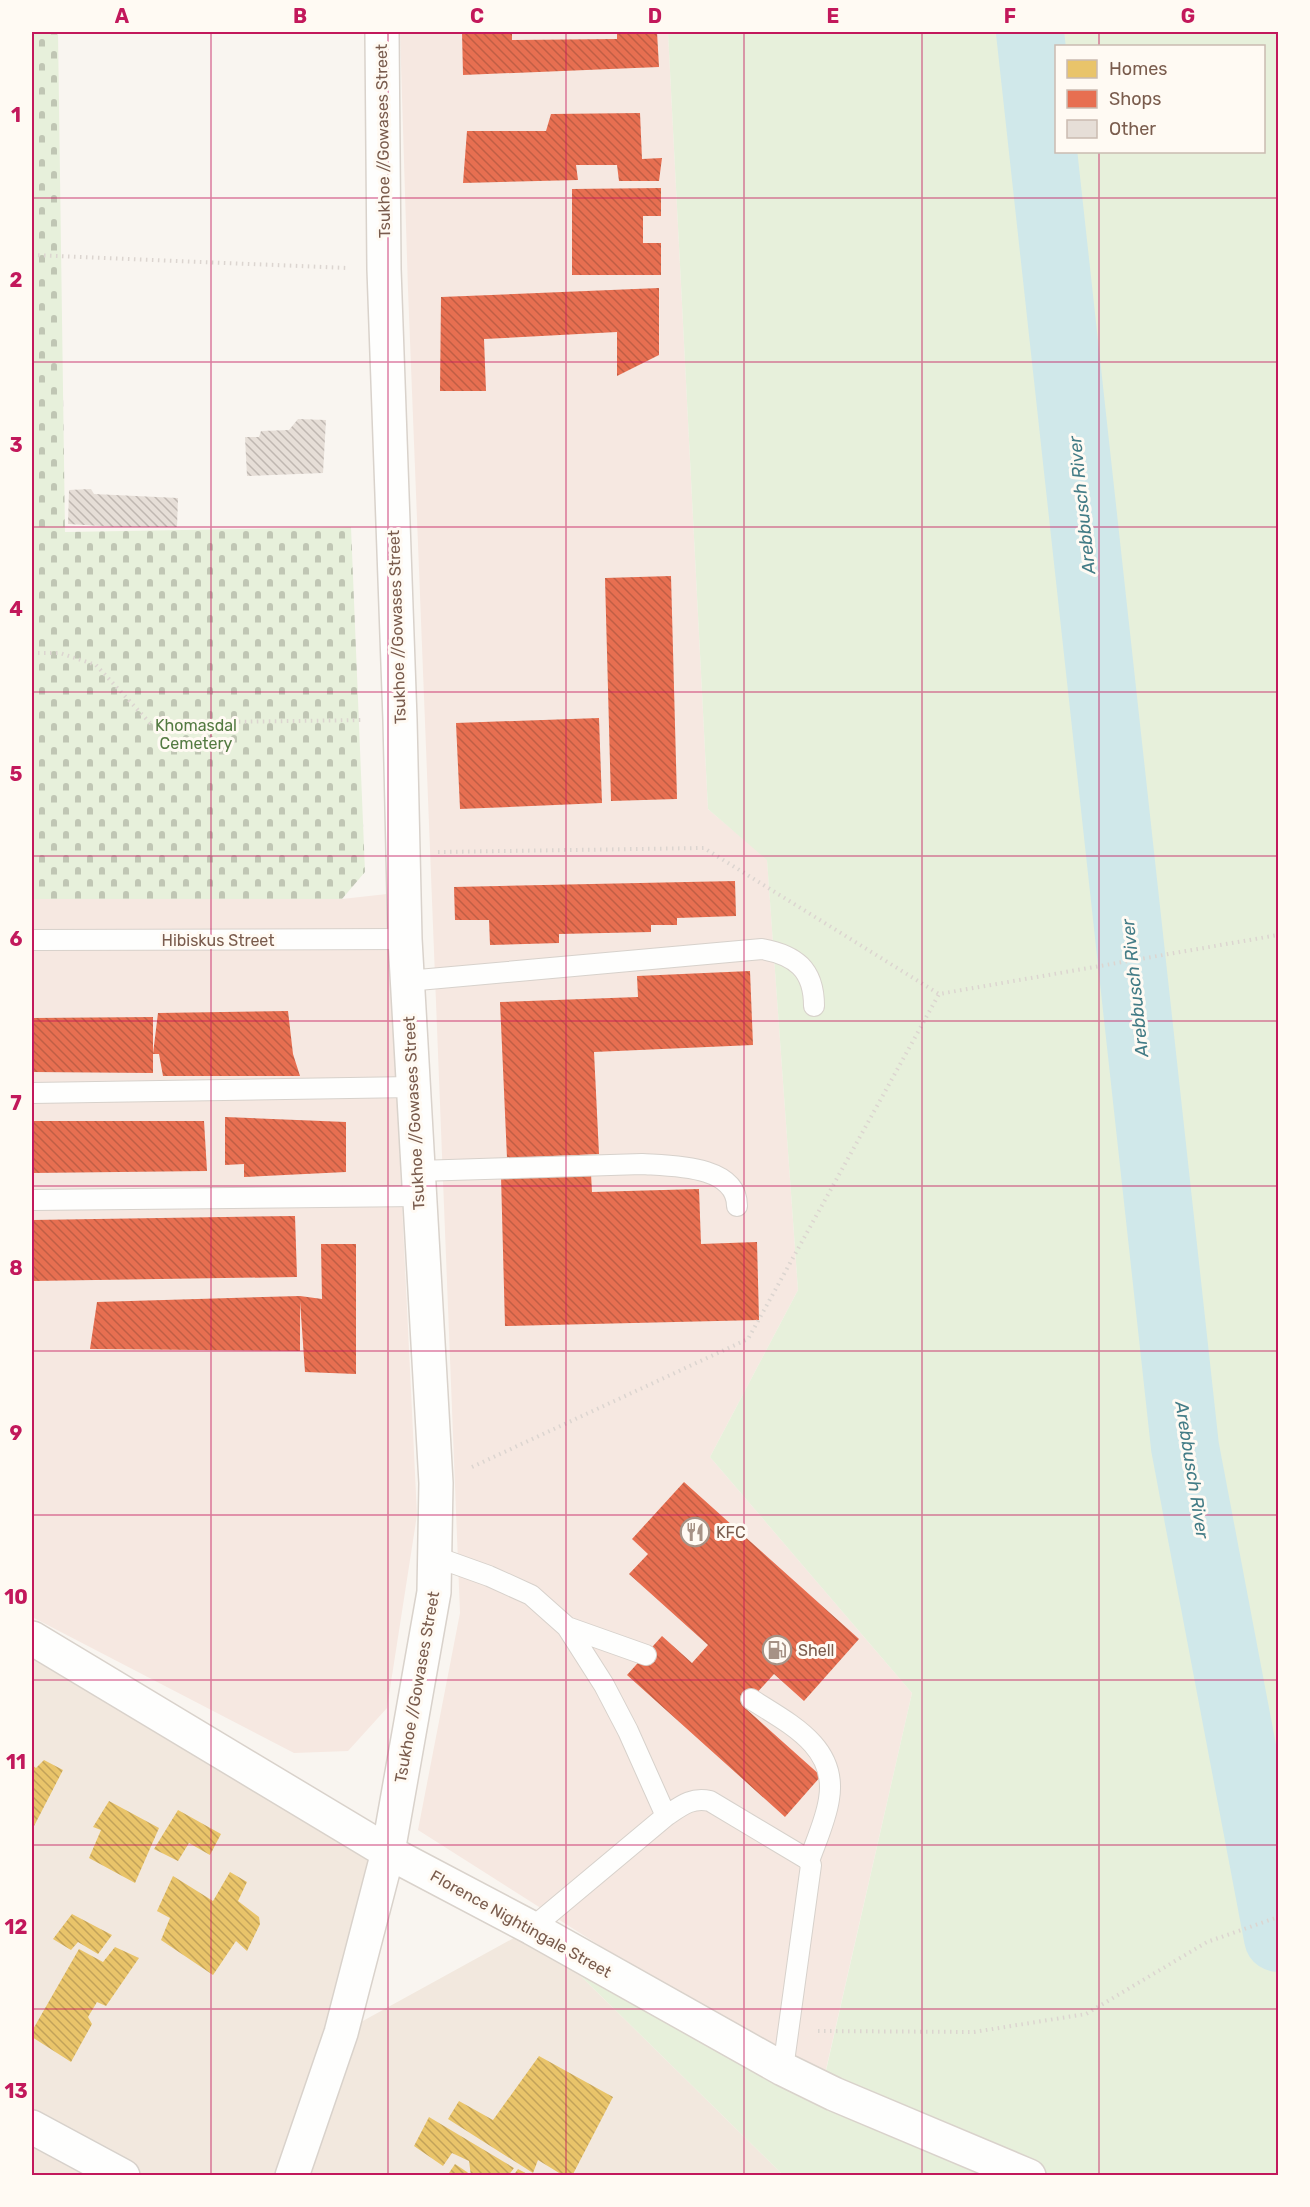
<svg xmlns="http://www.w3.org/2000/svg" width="1310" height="2207" viewBox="0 0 1310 2207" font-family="Rubik,sans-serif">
<defs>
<pattern id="cemetery-stones" width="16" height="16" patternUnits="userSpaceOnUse" patternTransform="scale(1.5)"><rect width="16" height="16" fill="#e7f0db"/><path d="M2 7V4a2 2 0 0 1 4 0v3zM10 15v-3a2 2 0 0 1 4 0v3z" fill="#c0c6b4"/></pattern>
<pattern id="homes-back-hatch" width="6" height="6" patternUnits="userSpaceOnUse" patternTransform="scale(1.5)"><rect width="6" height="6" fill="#e9c46a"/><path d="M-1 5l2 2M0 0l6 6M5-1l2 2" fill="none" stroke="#c2a259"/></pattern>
<pattern id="shops-back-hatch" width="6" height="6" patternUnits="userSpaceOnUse" patternTransform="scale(1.5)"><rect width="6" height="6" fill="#e76f51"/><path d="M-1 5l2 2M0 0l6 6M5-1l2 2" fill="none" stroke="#c05e45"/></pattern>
<pattern id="building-back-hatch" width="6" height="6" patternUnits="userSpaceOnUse" patternTransform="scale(1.5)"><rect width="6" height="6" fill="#e6ded7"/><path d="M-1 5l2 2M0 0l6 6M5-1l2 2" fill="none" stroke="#bfb7b1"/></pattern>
</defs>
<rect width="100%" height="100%" fill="#f9f5f0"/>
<path fill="#f2e8de" d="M 32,1638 L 388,1852 L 341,2033 L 532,1928 L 783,2175 L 32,2176 Z"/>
<path fill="#f6e8e1" d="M 400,32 L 668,32 L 708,809 L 767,859 L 798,1290 L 710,1457 L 912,1693 L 822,2087 L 418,1830 L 460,1613 L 408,290 Z
M 387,894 L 417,1515 L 387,1708 L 348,1751 L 294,1753 L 32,1617 L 32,899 L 342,899 Z"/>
<path fill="#e7f0db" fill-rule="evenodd" d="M 668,32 L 1278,32 L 1278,2175 L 783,2175 L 532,1928 L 822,2088 L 912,1693 L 710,1457 L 798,1290 L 767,860 L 708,809 ZM 1056,46 L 1264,46 L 1264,152 L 1056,152 Z"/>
<path fill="url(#cemetery-stones)" d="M 32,32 L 58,32 L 65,532 L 351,527 L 365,872 L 342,899 L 32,899 Z"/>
<path fill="url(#homes-back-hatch)" d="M 44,1760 L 63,1770 L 32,1830 L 32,1765 L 36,1768 Z
M 109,1801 L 159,1828 L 135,1883 L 89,1858 L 101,1830 L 93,1827 Z
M 178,1810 L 221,1834 L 210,1855 L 189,1843 L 178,1861 L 154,1849 Z
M 230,1872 L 247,1882 L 238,1901 L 259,1917 L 260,1924 L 247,1951 L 236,1941 L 213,1975 L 161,1940 L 170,1918 L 157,1911 L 173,1876 L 213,1901 Z
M 72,1914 L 112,1935 L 98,1954 L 78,1942 L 71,1950 L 53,1939 Z
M 115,1947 L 139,1958 L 106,2006 L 97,2002 L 88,2017 L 92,2024 L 71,2062 L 32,2037 L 32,2031 L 79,1949 L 103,1962 Z
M 539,2056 L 613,2097 L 572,2176 L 564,2176 L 538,2160 L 533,2173 L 448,2119 L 459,2101 L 493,2120 Z
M 429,2117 L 514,2168 L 508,2176 L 471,2176 L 469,2161 L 452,2153 L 443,2166 L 414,2146 Z
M 455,2164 L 467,2172 L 471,2176 L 447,2176 Z
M 518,2169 L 531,2176 L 513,2176 Z"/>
<path fill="url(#shops-back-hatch)" d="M 462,32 L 512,32 L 512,40 L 617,39 L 617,32 L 657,32 L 659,67 L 463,75 Z
M 640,113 L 642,159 L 662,158 L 659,181 L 619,181 L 617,165 L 576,165 L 578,180 L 463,183 L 467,131 L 546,131 L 551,114 Z
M 661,188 L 661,216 L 643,216 L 643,243 L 661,243 L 661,275 L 572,275 L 572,189 Z
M 659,288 L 659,355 L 617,376 L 617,332 L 484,339 L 486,391 L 440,391 L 441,297 Z
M 671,576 L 677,799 L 611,801 L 605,578 Z
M 599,718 L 602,803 L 460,809 L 456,723 Z
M 735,881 L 736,916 L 677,918 L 677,925 L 651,925 L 651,932 L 559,934 L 559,943 L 490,945 L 489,920 L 455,920 L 454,887 Z
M 750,971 L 753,1045 L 594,1052 L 599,1154 L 507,1158 L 500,1002 L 638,997 L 637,976 Z
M 288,1011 L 293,1054 L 300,1076 L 163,1076 L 159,1054 L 153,1054 L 153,1073 L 32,1072 L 32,1018 L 153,1017 L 153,1054 L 158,1013 Z
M 225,1117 L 346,1122 L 346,1172 L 244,1177 L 244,1164 L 225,1165 Z
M 32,1121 L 204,1121 L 207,1171 L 32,1173 Z
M 591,1174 L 592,1192 L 699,1189 L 701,1244 L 757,1242 L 759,1320 L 505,1326 L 501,1176 Z
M 295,1216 L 297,1277 L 32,1281 L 32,1220 Z
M 321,1244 L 356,1244 L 356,1374 L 305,1372 L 300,1301 L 300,1351 L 90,1349 L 97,1302 L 300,1296 L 322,1299 Z
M 684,1482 L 859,1639 L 804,1701 L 774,1674 L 744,1707 L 821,1776 L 785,1817 L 627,1675 L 662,1636 L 692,1663 L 708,1645 L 629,1574 L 648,1554 L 632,1539 Z"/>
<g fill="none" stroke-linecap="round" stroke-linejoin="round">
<path stroke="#d0e8ea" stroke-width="68" d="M 1030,32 L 1185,1447 L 1278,1938"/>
</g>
<path fill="url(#building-back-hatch)" d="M 298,419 L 326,420 L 323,473 L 247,476 L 245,437 L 259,437 L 261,431 L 289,430 Z
M 91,489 L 94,494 L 178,498 L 177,527 L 117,527 L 68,524 L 69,490 Z"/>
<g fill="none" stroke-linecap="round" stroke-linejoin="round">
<g stroke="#d7d1cb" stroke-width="22">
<path id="lane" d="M 32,940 L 405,939
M 407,981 L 762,949 C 795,955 814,969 814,1006
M 32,1093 L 413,1087
M 418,1171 L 642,1164 C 672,1166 737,1165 737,1206
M 32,1200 L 419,1196
M 436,1557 L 489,1576 L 531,1595 L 567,1627 L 604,1685 L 628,1731 L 666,1816
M 567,1627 L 646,1655
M 751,1699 C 788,1723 838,1746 829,1799 C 826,1820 816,1841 809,1861
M 532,1928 L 666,1816 C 681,1806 691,1797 710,1801 L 807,1859 L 811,1865 L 783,2069"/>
</g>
<g stroke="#d7d1cb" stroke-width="36">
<path id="street" d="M 32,2127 L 123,2176"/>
</g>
<g stroke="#d9d2cb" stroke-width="36">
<path id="secondary" d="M 32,1638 L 388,1852 L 532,1928 L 783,2069 L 834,2094 L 1029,2176
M 292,2176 L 341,2033 L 388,1852 L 434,1592 L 436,1483 L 405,939 L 400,720 L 384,269 L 382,32"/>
</g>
<path stroke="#dcd5d0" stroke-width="4" stroke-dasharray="1.5 4.5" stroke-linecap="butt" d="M 32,255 L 348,268
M 32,653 L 60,653 L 96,665 L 150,723 L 364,720
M 438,852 L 704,848 L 939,994 L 1278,935
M 472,1467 L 748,1339 L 939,994
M 818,2031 L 974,2032 L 1086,2014 L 1207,1942 L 1278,1917"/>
<use href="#lane" stroke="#fefefd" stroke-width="20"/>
<use href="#street" stroke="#fefefd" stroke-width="33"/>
<use href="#secondary" stroke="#fefefd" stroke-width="33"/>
</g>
<path fill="none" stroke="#c2185b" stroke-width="1.5" stroke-opacity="0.55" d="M 211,32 L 211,2176M 388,32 L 388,2176M 566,32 L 566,2176M 744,32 L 744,2176M 922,32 L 922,2176M 1099,32 L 1099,46M 1099,152 L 1099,2176M 32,198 L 1278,198M 32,362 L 1278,362M 32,527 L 1278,527M 32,692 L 1278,692M 32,856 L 1278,856M 32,1021 L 1278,1021M 32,1186 L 1278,1186M 32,1351 L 1278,1351M 32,1515 L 1278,1515M 32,1680 L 1278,1680M 32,1845 L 1278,1845M 32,2009 L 1278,2009"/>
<defs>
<g id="restaurant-ring" transform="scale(1.5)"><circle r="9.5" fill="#fffaf3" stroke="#a69286" stroke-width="1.5"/><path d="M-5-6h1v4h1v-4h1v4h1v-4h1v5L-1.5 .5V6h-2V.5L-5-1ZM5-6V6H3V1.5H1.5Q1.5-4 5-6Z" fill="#a69286"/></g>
<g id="fuel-ring" transform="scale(1.5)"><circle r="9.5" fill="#fffaf3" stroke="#a69286" stroke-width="1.5"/><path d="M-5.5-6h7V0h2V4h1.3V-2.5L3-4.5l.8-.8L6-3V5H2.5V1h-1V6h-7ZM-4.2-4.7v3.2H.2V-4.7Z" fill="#a69286"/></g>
</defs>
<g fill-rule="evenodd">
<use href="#restaurant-ring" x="695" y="1532"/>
<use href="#fuel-ring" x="777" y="1650"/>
</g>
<g text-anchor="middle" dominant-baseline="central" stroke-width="6" stroke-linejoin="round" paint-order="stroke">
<g font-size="16" fill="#7a5c4d" stroke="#fffaf3">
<text transform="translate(383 141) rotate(-91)">Tsukhoe //Gowases Street</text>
<text transform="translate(397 627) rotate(-92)">Tsukhoe //Gowases Street</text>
<text x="218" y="940">Hibiskus Street</text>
<text transform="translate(414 1113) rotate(-93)">Tsukhoe //Gowases Street</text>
<text transform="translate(417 1687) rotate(-80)">Tsukhoe //Gowases Street</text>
<text transform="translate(521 1924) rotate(29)">Florence Nightingale Street</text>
</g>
<g font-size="16" fill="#537a41" stroke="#fffaf3">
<text x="196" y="725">Khomasdal<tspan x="196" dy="18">Cemetery</tspan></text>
</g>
<g font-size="16" fill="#7a5c4d" stroke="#fffaf3" text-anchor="start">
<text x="716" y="1532">KFC</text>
<text x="798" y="1650">Shell</text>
</g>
<g font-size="18" font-style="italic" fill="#437c86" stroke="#fffaf3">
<text transform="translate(1082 505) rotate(-96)">Arebbusch River</text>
<text transform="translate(1135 988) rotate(-96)">Arebbusch River</text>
<text transform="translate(1192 1470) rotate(81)">Arebbusch River</text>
</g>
</g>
<rect width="1310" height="2207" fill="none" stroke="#fffaf3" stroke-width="66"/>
<rect x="1055" y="45" width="210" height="108" fill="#fffaf3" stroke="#cabbb1" stroke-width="1.5"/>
<rect x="1067" y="60" width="30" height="18" fill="#e9c46a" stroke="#cabbb1" stroke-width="1.5"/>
<text x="1109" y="75" font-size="18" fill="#7a5c4d">Homes</text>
<rect x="1067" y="90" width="30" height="18" fill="#e76f51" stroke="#cabbb1" stroke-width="1.5"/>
<text x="1109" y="105" font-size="18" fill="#7a5c4d">Shops</text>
<rect x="1067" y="120" width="30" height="18" fill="#e6ded7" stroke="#cabbb1" stroke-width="1.5"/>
<text x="1109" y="135" font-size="18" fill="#7a5c4d">Other</text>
<rect x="33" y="33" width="1244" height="2141" fill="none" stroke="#c2185b" stroke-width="2"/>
<g font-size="20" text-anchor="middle" font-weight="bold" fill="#c2185b">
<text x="122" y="23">A</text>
<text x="300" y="23">B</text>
<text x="477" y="23">C</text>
<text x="655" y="23">D</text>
<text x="833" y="23">E</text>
<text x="1010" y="23">F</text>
<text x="1188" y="23">G</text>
<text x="16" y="122">1</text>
<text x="16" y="287">2</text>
<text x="16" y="452">3</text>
<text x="16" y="616">4</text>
<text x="16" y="781">5</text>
<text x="16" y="946">6</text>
<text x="16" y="1110">7</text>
<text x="16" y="1275">8</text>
<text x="16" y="1440">9</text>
<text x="16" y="1604">10</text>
<text x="16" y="1769">11</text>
<text x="16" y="1934">12</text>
<text x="16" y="2098">13</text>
</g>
</svg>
